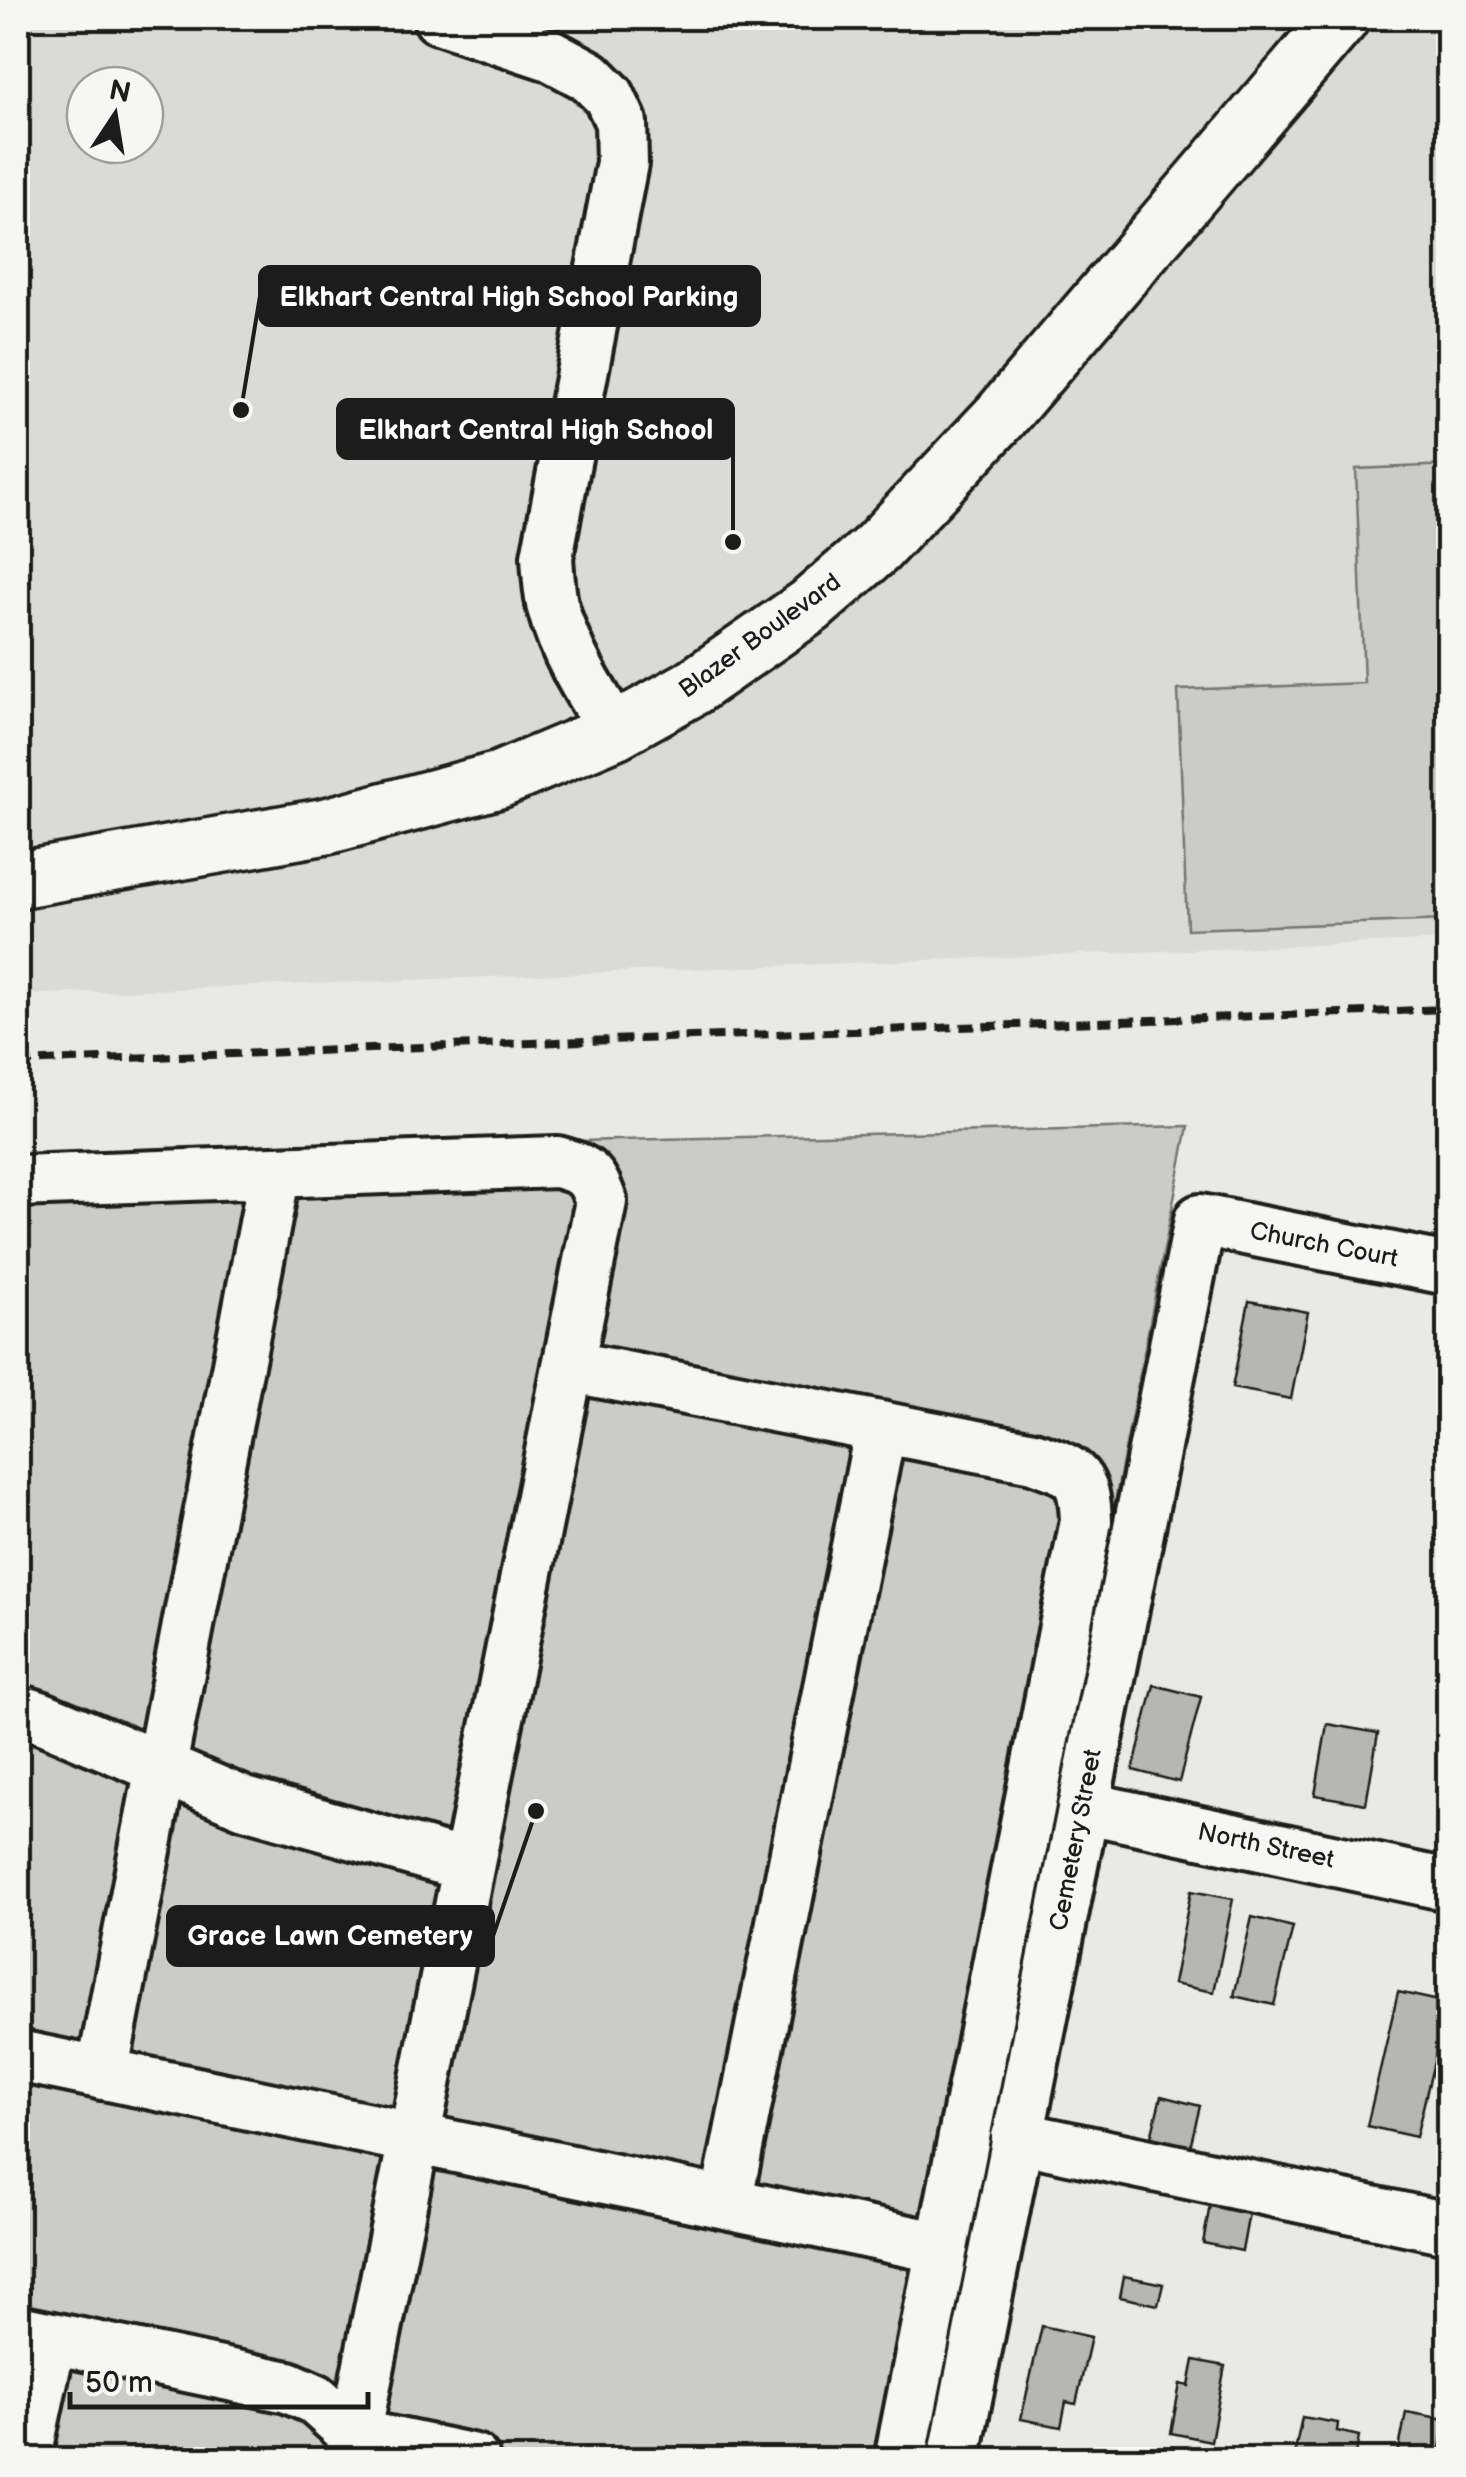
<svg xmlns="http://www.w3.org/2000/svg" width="1466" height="2477" viewBox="0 0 1466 2477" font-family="'Balsamiq Sans',sans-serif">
<rect width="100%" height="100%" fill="#e9e9e5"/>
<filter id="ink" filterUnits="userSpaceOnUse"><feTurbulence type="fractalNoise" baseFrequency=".01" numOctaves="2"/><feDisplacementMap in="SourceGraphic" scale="20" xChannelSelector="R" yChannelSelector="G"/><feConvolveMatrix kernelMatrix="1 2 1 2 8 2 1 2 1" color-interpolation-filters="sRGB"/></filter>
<g filter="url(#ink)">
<path fill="#dadad6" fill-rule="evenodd" d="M 18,18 L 1448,18 L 1448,940 L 18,995 ZM 85,85 L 145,85 L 145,145 L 85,145 Z"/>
<path fill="#cbcbc7" stroke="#747472" stroke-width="2.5" d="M 1448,465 L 1448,920 L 1187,929 L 1178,690 L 1364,683 L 1356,469 Z
M 1188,1126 L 929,2459 L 18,2459 L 18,1163 L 536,1142 Z"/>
<path fill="#b6b6b3" stroke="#1c1c1c" stroke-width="2.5" d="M 1249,1301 L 1308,1312 L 1291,1399 L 1232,1388 Z
M 1448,1388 L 1448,1447 L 1435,1444 Z
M 1154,1685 L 1201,1697 L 1179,1782 L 1133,1770 Z
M 1327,1724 L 1378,1733 L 1366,1804 L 1315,1795 Z
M 1191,1891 L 1233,1899 L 1214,1992 L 1173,1984 Z
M 1252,1917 L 1293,1927 L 1274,2005 L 1234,1996 Z
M 1398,1992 L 1448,2003 L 1416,2137 L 1367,2126 Z
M 1161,2096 L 1200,2106 L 1190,2147 L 1151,2137 Z
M 1210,2205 L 1249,2213 L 1242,2251 L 1203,2243 Z
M 1124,2276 L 1163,2284 L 1158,2305 L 1120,2297 Z
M 1042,2326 L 1091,2337 L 1076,2404 L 1066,2402 L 1061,2427 L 1021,2419 Z
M 1194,2360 L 1225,2366 L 1211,2441 L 1171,2433 L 1180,2384 L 1189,2386 Z
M 1406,2412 L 1445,2419 L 1438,2460 L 1397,2460 Z
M 1302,2417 L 1338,2423 L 1337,2431 L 1359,2436 L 1355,2460 L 1293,2460 Z"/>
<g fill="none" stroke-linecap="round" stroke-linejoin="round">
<g stroke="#1c1c1c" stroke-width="58">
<path id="minor" d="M 439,18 L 550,55 L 589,76 L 609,96 L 621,122 L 622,163 L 547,557 C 548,573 549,589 552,604 C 564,651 589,691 615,731
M 18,1181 L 557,1162 C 586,1170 591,1173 601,1201 L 350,2460
M 568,1366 L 1033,1457 C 1075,1472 1084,1473 1086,1521 L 900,2460
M 18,1710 L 40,1717 L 245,1803 L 468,1866
M 1083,1807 L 1448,1885
M 18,2056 L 942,2248
M 102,2074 L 275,1172
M 1017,2137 L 1448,2228
M 726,2203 L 881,1427
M 18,2331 L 288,2387 L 315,2399 L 355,2435 L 474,2460
M 25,2460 L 51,2338
M 954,2460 L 1200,1220 L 1448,1269"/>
</g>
<g stroke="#1c1c1c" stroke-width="62">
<path id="major" d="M 18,880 L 327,826 L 499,780 L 615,731 L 692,688 L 810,606 L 877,548 L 1001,416 L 1341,18"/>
</g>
<use href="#minor" stroke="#f6f6f2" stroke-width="50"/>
<use href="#major" stroke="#f6f6f2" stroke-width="55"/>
<path stroke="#1c1c1c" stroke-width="8" stroke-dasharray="15 8" stroke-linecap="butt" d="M 18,1062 L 1448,1009"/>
</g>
</g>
<g text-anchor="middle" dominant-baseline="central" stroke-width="10" stroke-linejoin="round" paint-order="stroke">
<g font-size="25" fill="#1c1c1c" stroke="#f6f6f2">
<text transform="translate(760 636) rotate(-36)">Blazer Boulevard</text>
<text transform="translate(1324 1245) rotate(11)">Church Court</text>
<text transform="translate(1076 1840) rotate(-79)">Cemetery Street</text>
<text transform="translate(1266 1846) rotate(12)">North Street</text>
</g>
</g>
<path fill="none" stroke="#1c1c1c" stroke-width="4" d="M241 410L260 296M733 542L733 429M536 1811L493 1936"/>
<g fill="#1c1c1c" stroke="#f6f6f2" stroke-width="4">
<circle cx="241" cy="410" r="10"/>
<circle cx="733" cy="542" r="10"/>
<circle cx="536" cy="1811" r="10"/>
</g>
<g fill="#1c1c1c" stroke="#1c1c1c" stroke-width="4">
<rect x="260" y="267" width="499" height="58" rx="10"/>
<rect x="338" y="400" width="395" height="58" rx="10"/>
<rect x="168" y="1907" width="325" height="58" rx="10"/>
</g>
<g font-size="28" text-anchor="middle" font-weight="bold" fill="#fff">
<text x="509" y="306">Elkhart Central High School Parking</text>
<text x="536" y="439">Elkhart Central High School</text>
<text x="330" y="1945">Grace Lawn Cemetery</text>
</g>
<rect width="1466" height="2477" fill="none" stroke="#f6f6f2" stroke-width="60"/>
<rect x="30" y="30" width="1406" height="2417" fill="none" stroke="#1c1c1c" stroke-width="4" filter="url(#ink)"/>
<g transform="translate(115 115) rotate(12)"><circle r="48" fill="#f6f6f2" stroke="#9f9f9c" stroke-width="2.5"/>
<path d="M0-8L18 38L0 25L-18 38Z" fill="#1c1c1c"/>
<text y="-15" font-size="28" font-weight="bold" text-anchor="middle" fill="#1c1c1c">N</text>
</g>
<path d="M70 2392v15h298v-15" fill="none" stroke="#1c1c1c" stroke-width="5"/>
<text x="85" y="2392" font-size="30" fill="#1c1c1c" stroke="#f6f6f2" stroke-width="8" paint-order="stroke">50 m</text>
</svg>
